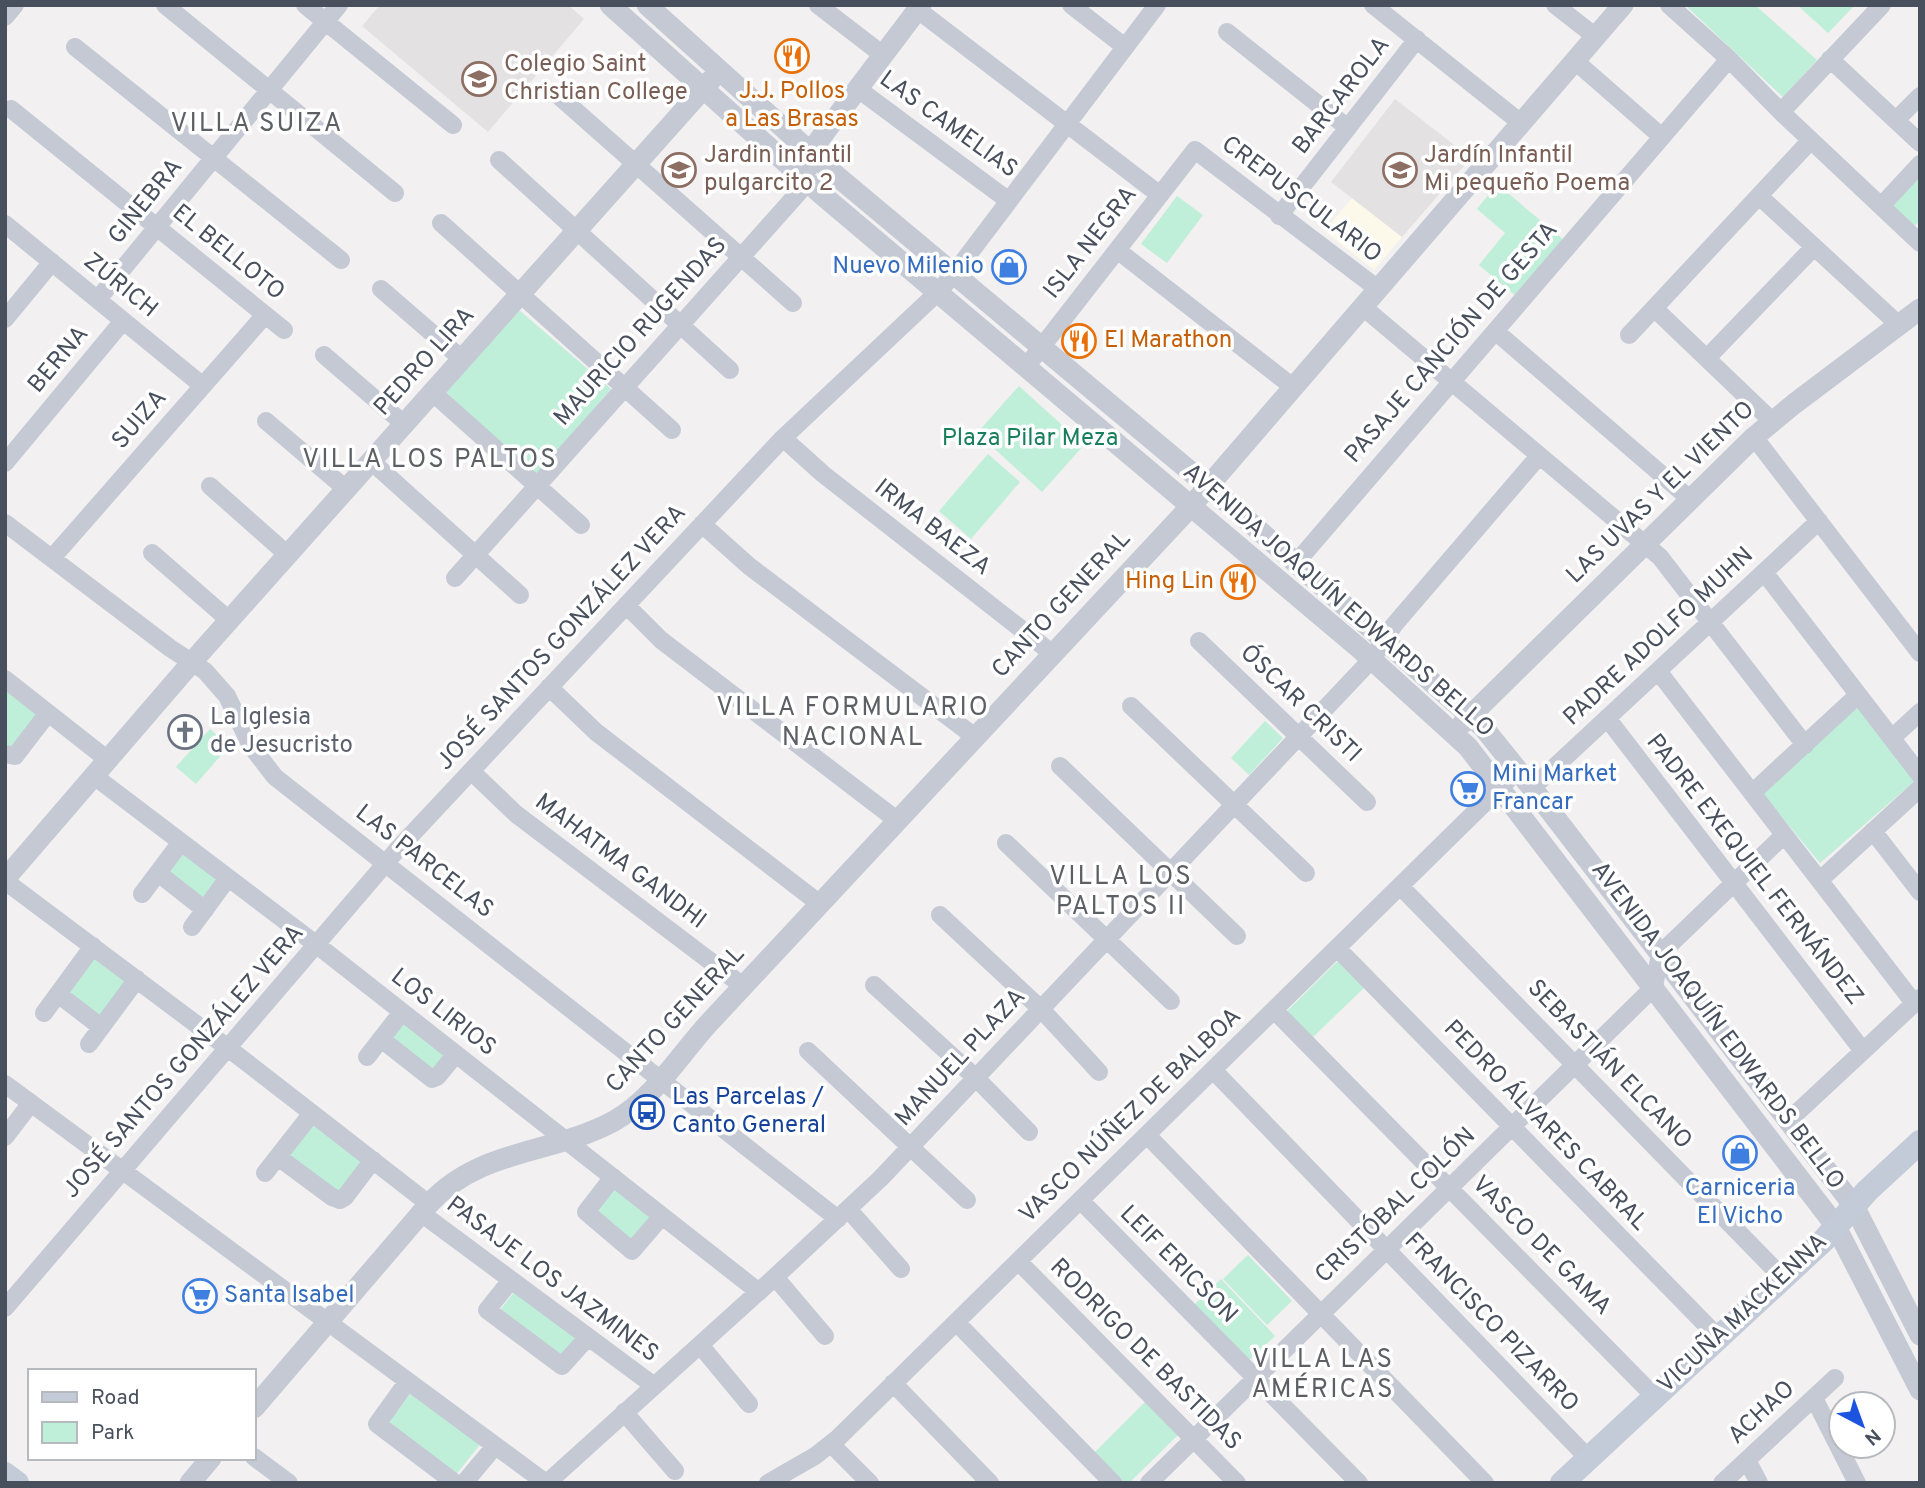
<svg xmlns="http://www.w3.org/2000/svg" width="1925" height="1488" viewBox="0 0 1925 1488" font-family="Overpass,sans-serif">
<rect width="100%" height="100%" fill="#f2f0f0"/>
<path fill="#fcf9ea" d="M 1352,198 L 1402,237 L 1374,270 L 1324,231 Z"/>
<path fill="#e3e1e2" d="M 380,5 L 568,5 L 584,19 L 488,132 L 362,26 Z
M 1395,99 L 1471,158 L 1402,237 L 1331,182 Z"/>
<path fill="#bfeed9" d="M 1685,5 L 1755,5 L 1817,60 L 1783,97 Z
M 1797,5 L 1851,5 L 1853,7 L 1828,33 Z
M 1920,169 L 1920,221 L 1914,226 L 1888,202 Z
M 1497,184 L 1565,241 L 1517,297 L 1479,265 L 1505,233 L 1477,209 Z
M 1177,196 L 1203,215 L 1167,263 L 1141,244 Z
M 519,310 L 611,389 L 535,478 L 445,391 Z
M 1019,386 L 1084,445 L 1042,492 L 977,433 Z
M 988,454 L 1020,482 L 971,539 L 939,511 Z
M 5,686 L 39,713 L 16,750 L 5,748 Z
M 1857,703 L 1918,778 L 1820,863 L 1762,793 Z
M 1265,721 L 1283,738 L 1249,775 L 1231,758 Z
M 210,729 L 229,746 L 196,784 L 176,767 Z
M 181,852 L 218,878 L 204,899 L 168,873 Z
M 93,955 L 128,981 L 100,1018 L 66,992 Z
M 1340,959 L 1366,986 L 1310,1040 L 1284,1014 Z
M 403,1022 L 448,1058 L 435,1073 L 391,1036 Z
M 309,1119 L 363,1160 L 343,1191 L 337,1193 L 290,1160 L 287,1151 Z
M 614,1189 L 651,1218 L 632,1243 L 595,1214 Z
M 1248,1255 L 1292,1301 L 1267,1325 L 1223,1279 Z
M 1221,1279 L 1275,1336 L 1246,1363 L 1193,1306 Z
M 517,1288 L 580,1336 L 563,1358 L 500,1310 Z
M 414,1389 L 482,1442 L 455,1476 L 388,1423 Z
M 1145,1402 L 1178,1435 L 1129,1483 L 1122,1483 L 1093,1454 Z"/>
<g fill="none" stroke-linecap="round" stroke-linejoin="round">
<path stroke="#c4c9d4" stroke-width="18" d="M 165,5 L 395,193
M 305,5 L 453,125
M 818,5 L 883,55
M 1071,5 L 1125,47
M 1373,5 L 1521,123
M 1555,5 L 1596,37
M 1669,5 L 1729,59 L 1781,112 L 1920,243
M 918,10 L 1160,195
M 5,17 L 15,5
M 1227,32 L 1348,128
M 75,47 L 341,260
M 1830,59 L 1920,143
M 1575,61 L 1662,137
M 858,89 L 1009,201
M 560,97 L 793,303
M 11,109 L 284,330
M 1781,112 L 1882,5
M 1896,120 L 1920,96
M 499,160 L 730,370
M 1759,196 L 1899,325
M 1881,206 L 1920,164
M 1279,216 L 1417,39
M 441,223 L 672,430
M 5,224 L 203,386
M 1117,250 L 1293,387
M 381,289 L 462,359
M 98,299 L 339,5
M 1363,307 L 1660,557 L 1805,745
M 1654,308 L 1772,421
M 5,319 L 52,262
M 1495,331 L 1690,499
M 1629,335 L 1811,140
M 324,355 L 404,424
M 1707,358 L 1814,247
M 1026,367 L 1195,150 L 1378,289
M 432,392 L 581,525
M 266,421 L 346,489
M 1754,437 L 1920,653
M 783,438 L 823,474 L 1053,654
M 371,461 L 520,595
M 5,463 L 123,321
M 210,486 L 288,555
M 5,523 L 170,648 L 205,671 L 227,696 L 251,746 L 275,777 L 838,1219
M 702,524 L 749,566 L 975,737
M 152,553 L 229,620
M 52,558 L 265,315
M 1295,564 L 1729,59
M 1764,572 L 1920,775
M 455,578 L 808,182
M 626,605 L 661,640 L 898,821
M 1199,641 L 1367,802
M 1658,671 L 1914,1003
M 5,679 L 108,760
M 549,687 L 596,732 L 820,904
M 1131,706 L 1306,873
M 1607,718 L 1863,1051
M 1892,738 L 1920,712
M 5,754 L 15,756 L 48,713
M 1060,766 L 1237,936
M 471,771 L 516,814 L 743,986
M 94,776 L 317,945 L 759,1292
M 1532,788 L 1819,521
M 1752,793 L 1858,695
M 1873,831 L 1920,892
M 1006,843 L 1171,1001
M 158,873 L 205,910
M 1820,880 L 1920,788
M 5,881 L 228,1048 L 429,1204
M 1400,886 L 1783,1278
M 142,894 L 181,842
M 940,915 L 1041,1009 L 1099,1072
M 192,927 L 228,878
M 1337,948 L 1719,1338
M 874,985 L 976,1078 L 1029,1132
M 58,994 L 101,1027
M 1274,1010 L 1655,1397
M 44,1013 L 93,946
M 381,1039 L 432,1079 L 437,1077 L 456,1054
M 89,1044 L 137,979
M 808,1051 L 967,1200
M 367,1057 L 402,1012
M 1213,1070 L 1589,1459
M 5,1084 L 546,1483
M 1788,1121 L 1920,998
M 1147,1135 L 1485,1483
M 5,1137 L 31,1103
M 278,1157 L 332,1197 L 340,1200 L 345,1197 L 373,1160
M 265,1173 L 312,1113
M 613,1177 L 586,1212 L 632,1251 L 662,1216
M 1080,1200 L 1359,1483
M 848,1209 L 901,1269
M 421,1213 L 653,1385
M 1018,1261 L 1237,1483
M 775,1277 L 825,1336
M 511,1280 L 487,1310 L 562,1366 L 588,1337
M 5,1308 L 397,850 L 783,438 L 937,293 L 953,275 L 1157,5
M 956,1322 L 1113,1483
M 700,1345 L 749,1404
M 408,1381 L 377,1424 L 455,1483
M 893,1383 L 990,1483
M 1814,1398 L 1857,1483
M 624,1412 L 675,1471
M 831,1444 L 870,1483
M 254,1457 L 289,1483
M 1747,1460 L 1759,1483
M 464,1483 L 495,1446
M 547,1483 L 775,1277 L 881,1178 L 1372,659 L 1394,625 L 1539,456
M 768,1483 L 815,1456 L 838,1438 L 1518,770
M 1149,1483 L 1654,987 L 1660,954 L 1784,835
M 1722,1483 L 1835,1378"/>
<path stroke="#c4c9d4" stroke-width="21" d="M 610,5 L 821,194 L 1359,648 L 1468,747 L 1835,1225 L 1920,1390
M 647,5 L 838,177 L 1222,498 L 1483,727 L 1544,803 L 1854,1206 L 1920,1335
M 809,166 L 810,152 L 921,5
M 1463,723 L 1754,437 L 1794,404 L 1920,309
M 5,879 L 192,662 L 711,80
M 254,1408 L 429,1204 C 480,1148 554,1154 614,1121 C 653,1099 679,1056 708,1024 L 1192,505 L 1623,5
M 190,1483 L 211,1458"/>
<path stroke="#c3cad8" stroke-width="24" d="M 5,1474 L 17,1483
M 1562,1483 L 1825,1239 L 1867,1191 L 1920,1142"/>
</g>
<defs>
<g id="restaurant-ring" transform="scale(1.75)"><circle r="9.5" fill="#fff" stroke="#e8710a" stroke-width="1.5"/><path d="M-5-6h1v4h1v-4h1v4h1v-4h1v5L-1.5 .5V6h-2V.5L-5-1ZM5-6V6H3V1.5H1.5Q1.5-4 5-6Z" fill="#e8710a"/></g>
<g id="school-ring" transform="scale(1.75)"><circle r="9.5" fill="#fff" stroke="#8d6e63" stroke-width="1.5"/><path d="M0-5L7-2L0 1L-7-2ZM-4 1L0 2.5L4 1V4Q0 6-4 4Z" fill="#8d6e63"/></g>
<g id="shop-ring" transform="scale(1.75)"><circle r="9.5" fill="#fff" stroke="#3f7fe0" stroke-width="1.5"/><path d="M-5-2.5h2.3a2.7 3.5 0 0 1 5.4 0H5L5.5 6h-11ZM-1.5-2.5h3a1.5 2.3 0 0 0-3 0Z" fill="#3f7fe0"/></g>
<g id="church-ring" transform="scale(1.75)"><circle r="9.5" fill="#fff" stroke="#6b7280" stroke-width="1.5"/><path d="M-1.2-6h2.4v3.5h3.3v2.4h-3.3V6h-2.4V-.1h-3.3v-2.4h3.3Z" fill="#6b7280"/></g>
<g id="supermarket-ring" transform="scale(1.75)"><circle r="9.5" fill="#fff" stroke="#3f7fe0" stroke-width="1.5"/><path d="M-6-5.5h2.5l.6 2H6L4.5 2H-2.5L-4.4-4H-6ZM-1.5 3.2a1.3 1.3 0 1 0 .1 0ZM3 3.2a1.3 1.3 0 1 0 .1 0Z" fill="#3f7fe0"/></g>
<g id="bus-ring" transform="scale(1.75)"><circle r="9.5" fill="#fff" stroke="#1a4fb4" stroke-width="1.5"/><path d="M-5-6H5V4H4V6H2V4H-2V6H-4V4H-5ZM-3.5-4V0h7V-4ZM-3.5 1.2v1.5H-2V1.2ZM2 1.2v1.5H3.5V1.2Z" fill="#1a4fb4"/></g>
</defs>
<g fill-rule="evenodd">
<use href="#restaurant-ring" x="792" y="56"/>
<use href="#school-ring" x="479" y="79"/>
<use href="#school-ring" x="679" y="170"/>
<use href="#school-ring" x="1400" y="170"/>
<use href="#shop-ring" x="1009" y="267"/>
<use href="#restaurant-ring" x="1079" y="341"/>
<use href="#restaurant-ring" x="1238" y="582"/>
<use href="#church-ring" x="185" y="732"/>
<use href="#supermarket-ring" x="1468" y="789"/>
<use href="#bus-ring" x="647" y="1112"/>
<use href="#shop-ring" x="1740" y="1153"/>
<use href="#supermarket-ring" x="200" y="1296"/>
</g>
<g text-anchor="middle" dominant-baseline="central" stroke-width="7" stroke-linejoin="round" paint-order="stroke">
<g font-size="24" fill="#785e54" stroke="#fff" text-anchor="start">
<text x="504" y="65">Colegio Saint<tspan x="504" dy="28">Christian College</tspan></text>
<text x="704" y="156">Jardin infantil<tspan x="704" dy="28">pulgarcito 2</tspan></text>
<text x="1424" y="156">Jardín Infantil<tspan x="1424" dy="28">Mi pequeño Poema</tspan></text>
</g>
<g font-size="24" fill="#c56008" stroke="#fff">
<text x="792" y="92">J.J. Pollos<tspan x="792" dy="28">a Las Brasas</tspan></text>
<text x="1104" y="341" text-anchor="start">El Marathon</text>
<text x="1214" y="582" text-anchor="end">Hing Lin</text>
</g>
<g font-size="24" fill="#48505d" stroke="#fff">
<text transform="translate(1342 96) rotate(-52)">BARCAROLA</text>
<text transform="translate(948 125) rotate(36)">LAS CAMELIAS</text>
<text transform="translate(1301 200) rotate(37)">CREPUSCULARIO</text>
<text transform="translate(146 202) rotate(-51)">GINEBRA</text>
<text transform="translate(1091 243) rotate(-52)">ISLA NEGRA</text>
<text transform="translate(228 253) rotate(39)">EL BELLOTO</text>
<text transform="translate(120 286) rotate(39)">ZÚRICH</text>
<text transform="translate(641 332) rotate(-48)">MAURICIO RUGENDAS</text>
<text transform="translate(1452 343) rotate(-49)">PASAJE CANCIÓN DE GESTA</text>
<text transform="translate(59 360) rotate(-50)">BERNA</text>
<text transform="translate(425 362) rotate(-48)">PEDRO LIRA</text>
<text transform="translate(140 420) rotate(-49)">SUIZA</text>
<text transform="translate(1661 493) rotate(-44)">LAS UVAS Y EL VIENTO</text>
<text transform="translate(932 528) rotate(38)">IRMA BAEZA</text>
<text transform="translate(1338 601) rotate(41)">AVENIDA JOAQUÍN EDWARDS BELLO</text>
<text transform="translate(1062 605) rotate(-47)">CANTO GENERAL</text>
<text transform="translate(1659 637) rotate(-43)">PADRE ADOLFO MUHN</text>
<text transform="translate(562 638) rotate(-47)">JOSÉ SANTOS GONZÁLEZ VERA</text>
<text transform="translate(1300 704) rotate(44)">ÓSCAR CRISTI</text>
<text transform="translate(424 862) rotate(38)">LAS PARCELAS</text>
<text transform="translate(620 862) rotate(37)">MAHATMA GANDHI</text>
<text transform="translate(1754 870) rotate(52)">PADRE EXEQUIEL FERNÁNDEZ</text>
<text transform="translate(443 1013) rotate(38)">LOS LIRIOS</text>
<text transform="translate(676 1020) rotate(-47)">CANTO GENERAL</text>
<text transform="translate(1717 1026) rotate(53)">AVENIDA JOAQUÍN EDWARDS BELLO</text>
<text transform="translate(961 1058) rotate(-47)">MANUEL PLAZA</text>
<text transform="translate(184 1062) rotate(-49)">JOSÉ SANTOS GONZÁLEZ VERA</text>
<text transform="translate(1609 1065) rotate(46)">SEBASTIÁN ELCANO</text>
<text transform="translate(1131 1116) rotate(-44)">VASCO NÚÑEZ DE BALBOA</text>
<text transform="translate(1545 1126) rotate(46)">PEDRO ÁLVARES CABRAL</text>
<text transform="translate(1396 1206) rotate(-44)">CRISTÓBAL COLÓN</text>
<text transform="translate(1541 1246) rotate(45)">VASCO DE GAMA</text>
<text transform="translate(1178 1265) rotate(45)">LEIF ERICSON</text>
<text transform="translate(552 1280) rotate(37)">PASAJE LOS JAZMINES</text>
<text transform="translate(1743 1314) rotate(-43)">VICUÑA MACKENNA</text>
<text transform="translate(1491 1323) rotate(46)">FRANCISCO PIZARRO</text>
<text transform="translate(1145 1355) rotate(45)">RODRIGO DE BASTIDAS</text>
<text transform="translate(1762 1413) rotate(-43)">ACHAO</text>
</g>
<g font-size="24" fill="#366cbe" stroke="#fff" text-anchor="start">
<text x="984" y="267" text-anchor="end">Nuevo Milenio</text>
<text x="1492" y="775">Mini Market<tspan x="1492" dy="28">Francar</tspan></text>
<text x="1740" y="1189" text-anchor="middle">Carniceria<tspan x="1740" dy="28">El Vicho</tspan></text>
<text x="224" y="1296">Santa Isabel</text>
</g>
<g font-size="24" fill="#197e5b" stroke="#fff">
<text x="1030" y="439">Plaza Pilar Meza</text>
</g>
<g font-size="24" fill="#5b616d" stroke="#fff" text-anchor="start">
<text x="210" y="718">La Iglesia<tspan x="210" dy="28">de Jesucristo</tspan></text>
</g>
<g font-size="24" fill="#164399" stroke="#fff" text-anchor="start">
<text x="672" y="1098">Las Parcelas /<tspan x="672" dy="28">Canto General</tspan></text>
</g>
<g font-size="26" letter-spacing="2" fill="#5c5f64" stroke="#fff">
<text x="257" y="124">VILLA SUIZA</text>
<text x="430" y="460">VILLA LOS PALTOS</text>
<text x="853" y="708">VILLA FORMULARIO<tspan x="853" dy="30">NACIONAL</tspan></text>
<text x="1121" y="877">VILLA LOS<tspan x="1121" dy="30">PALTOS II</tspan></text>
<text x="1323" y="1360">VILLA LAS<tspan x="1323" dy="30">AMÉRICAS</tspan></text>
</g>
</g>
<rect width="1925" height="1488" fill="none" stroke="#48505d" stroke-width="14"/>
<rect x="28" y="1369" width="228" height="91" fill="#ffffff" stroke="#b6b9be" stroke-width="2"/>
<rect x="42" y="1392" width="35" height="10" fill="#c3cad8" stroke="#b6b9be" stroke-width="2"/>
<text x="91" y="1404" font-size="21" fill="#48505d">Road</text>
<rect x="42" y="1422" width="35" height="21" fill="#bfeed9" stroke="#b6b9be" stroke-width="2"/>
<text x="91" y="1439" font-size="21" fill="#48505d">Park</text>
<g transform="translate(1862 1425) rotate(139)"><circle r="33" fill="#ffffff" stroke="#b6b9be" stroke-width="2"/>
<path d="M0-5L12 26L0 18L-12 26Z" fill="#1c53df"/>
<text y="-10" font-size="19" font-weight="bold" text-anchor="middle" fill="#48505d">N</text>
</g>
</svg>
